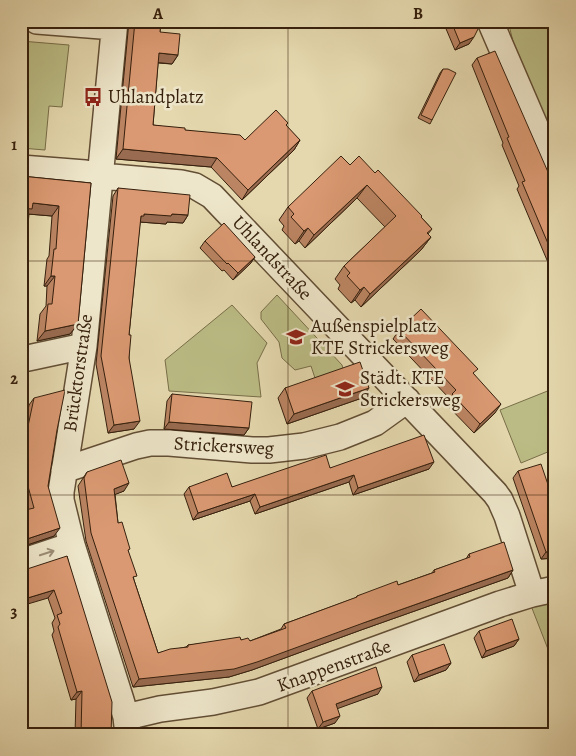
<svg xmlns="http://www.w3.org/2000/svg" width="576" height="756" viewBox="0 0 576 756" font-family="Alegreya,serif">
<rect width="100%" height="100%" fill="#e5d8ae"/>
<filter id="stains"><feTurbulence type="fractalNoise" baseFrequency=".004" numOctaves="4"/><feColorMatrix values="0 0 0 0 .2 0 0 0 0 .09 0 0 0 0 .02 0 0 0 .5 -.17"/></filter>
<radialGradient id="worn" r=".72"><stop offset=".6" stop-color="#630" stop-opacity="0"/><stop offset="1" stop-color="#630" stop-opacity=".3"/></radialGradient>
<path fill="#bbbc85" stroke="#786e49" d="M 508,21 L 555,21 L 555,172 L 533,124 Z
M 21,41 L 69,45 L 62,107 L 49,106 L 45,150 L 21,148 Z
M 277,295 L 342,365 L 344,372 L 316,381 L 311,366 L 295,370 L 282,358 L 279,342 L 261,319 L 261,312 Z
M 232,305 L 267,343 L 257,363 L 261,397 L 169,391 L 165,360 Z
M 555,388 L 555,449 L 521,463 L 500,410 Z
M 555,593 L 555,672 L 553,662 L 528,598 Z"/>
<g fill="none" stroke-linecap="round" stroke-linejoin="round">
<g stroke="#624e35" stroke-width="28">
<path id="minor" d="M 37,21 L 114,27
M 115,21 L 84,346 L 61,492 L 61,500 L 72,545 L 121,700 L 126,717 L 128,735
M 490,21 L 555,172
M 21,168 L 85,173 L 101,176 L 181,183 L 195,186 L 212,196 L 495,493 L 500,500 L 507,516 L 532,594
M 21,358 L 28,358 L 84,346
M 64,470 L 136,446 L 150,443 L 169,443 L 252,450 L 269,450 L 304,446 L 340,437 L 375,423 L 407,400
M 21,562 L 72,545
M 126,717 L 160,709 L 213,702 L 259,692 L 500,604 L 532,594 L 555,589"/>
</g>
<use href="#minor" stroke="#eee6ca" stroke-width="25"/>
</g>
<path fill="#bb8462" stroke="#36200d" d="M 129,21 L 161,21 L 160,32 L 178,55 L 172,64 L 158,63 L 153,125 L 245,140 L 286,126 L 300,140 L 294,150 L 242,200 L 211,167 L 116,159 Z
M 420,21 L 433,21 L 424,27 Z
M 446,21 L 475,21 L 469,44 L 455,50 L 444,24 Z
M 477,58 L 555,188 L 555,279 L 517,189 L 519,186 L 502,145 L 503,143 L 472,65 Z
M 443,69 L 432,120 L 430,124 L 418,118 L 440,73 Z
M 350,165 L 375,173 L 421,217 L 432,229 L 428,234 L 431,237 L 421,250 L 361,307 L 355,300 L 351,303 L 338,289 L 340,285 L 335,279 L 344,266 L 385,227 L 357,198 L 305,248 L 299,241 L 295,244 L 282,230 L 284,226 L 279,220 L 288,207 Z
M 21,176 L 91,183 L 78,324 L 70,334 L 37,341 L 40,314 L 46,306 L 47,286 L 44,286 L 47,259 L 49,256 L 52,216 L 28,214 L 21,272 L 24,219 L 21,219 Z
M 118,188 L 188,215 L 183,223 L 167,222 L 166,224 L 140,222 L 129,335 L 129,358 L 134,429 L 108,433 L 96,364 L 113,196 Z
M 205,241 L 255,257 L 250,264 L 233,280 L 224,270 L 222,271 L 200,248 Z
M 399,330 L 474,374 L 495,413 L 474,433 L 445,403 L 449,398 L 393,339 Z
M 285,388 L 362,398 L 287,424 L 278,398 Z
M 172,394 L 249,428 L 244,435 L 164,429 L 167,401 Z
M 34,398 L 57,430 L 48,486 L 54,536 L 21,547 L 21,511 L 28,509 L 21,487 L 21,442 L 29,405 Z
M 330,468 L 429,469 L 353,495 L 349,482 L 255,514 L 250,501 L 193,520 L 184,494 L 189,487 L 232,487 Z
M 518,471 L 555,505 L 555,558 L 541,559 L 513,478 Z
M 87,472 L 124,491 L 115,494 L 118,523 L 128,551 L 134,580 L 158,653 L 186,647 L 188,645 L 241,640 L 250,641 L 281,629 L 284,624 L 355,598 L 357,596 L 398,585 L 432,573 L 434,570 L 466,559 L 469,554 L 513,570 L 508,578 L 361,630 L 252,670 L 229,677 L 133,687 L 86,541 L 78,486 Z
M 67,556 L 111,735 L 75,735 L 76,699 L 71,700 L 52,635 L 54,631 L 52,623 L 55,618 L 48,598 Z
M 479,631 L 519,639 L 514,646 L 482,658 L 474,638 Z
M 412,655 L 451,663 L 446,670 L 414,682 L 407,662 Z
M 312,691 L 378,694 L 337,708 L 335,723 L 318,729 L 307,698 Z"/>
<path fill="#996b50" stroke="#36200d" d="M 428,21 L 433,21 L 424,27 Z
M 474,37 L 469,44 L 455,50 L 460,43 Z
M 159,53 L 178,55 L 172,64 L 153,62 Z
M 300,140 L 294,150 L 242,200 L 248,190 Z
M 123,149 L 217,158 L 211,167 L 116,159 Z
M 367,185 L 357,198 L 305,248 L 314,235 Z
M 33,203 L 59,206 L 52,216 L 28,214 L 25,219 L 21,219 L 21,208 Z
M 144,214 L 172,214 L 188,215 L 183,223 L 167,222 L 166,224 L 140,222 L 141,216 Z
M 308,228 L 299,241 L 295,244 L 304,231 Z
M 431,237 L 421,250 L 361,307 L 370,294 Z
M 255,257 L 250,264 L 233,280 L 238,273 Z
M 51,276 L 55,276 L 47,286 L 44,286 Z
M 364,287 L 355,300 L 351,303 L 360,290 Z
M 78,324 L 70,334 L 37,341 L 45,331 Z
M 369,388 L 362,398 L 287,424 L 294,414 Z
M 501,404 L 495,413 L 474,433 L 480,424 Z
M 140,421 L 134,429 L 108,433 L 114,425 Z
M 169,422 L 249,428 L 244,435 L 164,429 Z
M 434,462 L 429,469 L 353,495 L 358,488 Z
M 354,475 L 349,482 L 255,514 L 260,507 Z
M 129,483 L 124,491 L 109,497 L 114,489 Z
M 255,494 L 250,501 L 193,520 L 198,513 Z
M 60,528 L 54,536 L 21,547 L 21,541 Z
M 555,551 L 555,558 L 541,559 L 546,552 Z
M 513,570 L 508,578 L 361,630 L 252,670 L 229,677 L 133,687 L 139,679 L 366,622 Z
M 54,590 L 48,598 L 21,606 L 21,600 Z
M 519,639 L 514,646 L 482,658 L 486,651 Z
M 451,663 L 446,670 L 414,682 L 419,675 Z
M 382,687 L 378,694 L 331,711 L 336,704 Z
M 82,691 L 76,699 L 71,700 L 77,692 Z
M 340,716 L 335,723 L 318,729 L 323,722 Z"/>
<path fill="#da9972" stroke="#36200d" d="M 135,21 L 161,21 L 160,32 L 180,34 L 178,55 L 159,53 L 153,125 L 185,128 L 185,130 L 240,135 L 245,140 L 276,110 L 288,123 L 286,125 L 300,140 L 248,190 L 217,158 L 123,149 Z
M 451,21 L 475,21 L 478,29 L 474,37 L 460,43 Z
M 495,51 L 555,188 L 555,260 L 522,182 L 525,181 L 507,138 L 509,137 L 477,58 Z
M 443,69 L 448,69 L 456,73 L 432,120 L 421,115 Z
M 341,156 L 350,165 L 359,156 L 375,173 L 378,170 L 422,216 L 421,217 L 432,229 L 427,233 L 431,237 L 370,294 L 364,287 L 360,290 L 347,276 L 350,273 L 344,266 L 396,216 L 367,185 L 314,235 L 308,228 L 304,231 L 291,217 L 294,214 L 288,207 Z
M 21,176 L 91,183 L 78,324 L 45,331 L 48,304 L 52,304 L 55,276 L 51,276 L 54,249 L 56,249 L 59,206 L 33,203 L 32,209 L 21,208 Z
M 118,188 L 190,195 L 188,215 L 172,214 L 171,216 L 144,214 L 144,216 L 141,216 L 129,335 L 131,335 L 129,358 L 140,421 L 114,425 L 101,356 Z
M 29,214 L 25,254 L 22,254 L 24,269 L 21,269 L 21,221 Z
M 224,223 L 255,257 L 238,273 L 228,263 L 227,264 L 205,241 Z
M 421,309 L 478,369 L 473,373 L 501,404 L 480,424 L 452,394 L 456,390 L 399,330 Z
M 360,362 L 369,388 L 294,414 L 285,388 Z
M 65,390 L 57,430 L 48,486 L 60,528 L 21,541 L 21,511 L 34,508 L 21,461 L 21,445 L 24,445 L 34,398 Z
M 172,394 L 252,402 L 249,428 L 169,422 Z
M 424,435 L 434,462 L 358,488 L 354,475 L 260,507 L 255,494 L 198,513 L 189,487 L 227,473 L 232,487 L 326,455 L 330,468 Z
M 121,460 L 129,483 L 114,489 L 118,523 L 122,522 L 130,549 L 128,550 L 137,576 L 133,577 L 158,653 L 170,649 L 188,647 L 188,645 L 240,637 L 241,640 L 248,638 L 250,641 L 286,628 L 284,624 L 357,597 L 357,596 L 397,581 L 398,585 L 435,572 L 434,570 L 470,557 L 469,554 L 504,542 L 513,570 L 366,622 L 257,662 L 234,669 L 139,679 L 91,533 L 84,478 L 87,472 Z
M 541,464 L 555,505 L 555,551 L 546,552 L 518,471 Z
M 67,556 L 112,702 L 111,735 L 81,735 L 82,691 L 77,692 L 58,627 L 60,624 L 57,615 L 62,613 L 54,590 L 21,600 L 21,571 Z
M 512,619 L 519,639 L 486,651 L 479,631 Z
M 444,644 L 451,663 L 419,675 L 412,655 Z
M 376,667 L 382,687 L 336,704 L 340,716 L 323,722 L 312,691 Z"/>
<defs><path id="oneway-shaft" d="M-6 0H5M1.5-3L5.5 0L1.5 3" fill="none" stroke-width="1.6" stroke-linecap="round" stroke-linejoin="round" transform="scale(1.25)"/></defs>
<use stroke="#9b8d75" href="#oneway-shaft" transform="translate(47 553) rotate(-18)"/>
<path fill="none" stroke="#36200d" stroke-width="1" stroke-opacity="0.55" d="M 288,21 L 288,735M 21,261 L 555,261M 21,495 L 555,495"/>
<defs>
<g id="bus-bare" transform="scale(1.5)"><path d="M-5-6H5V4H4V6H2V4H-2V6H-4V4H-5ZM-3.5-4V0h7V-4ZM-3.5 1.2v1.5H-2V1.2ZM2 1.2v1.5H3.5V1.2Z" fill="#8f2418" stroke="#eee6ca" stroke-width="2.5" paint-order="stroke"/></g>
<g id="school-bare" transform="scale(1.5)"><path d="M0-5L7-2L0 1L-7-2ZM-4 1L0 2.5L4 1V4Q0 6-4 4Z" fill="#8f2418" stroke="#eee6ca" stroke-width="2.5" paint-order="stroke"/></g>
</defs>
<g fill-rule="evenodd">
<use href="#bus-bare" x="93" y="97"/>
<use href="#school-bare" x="296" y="337"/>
<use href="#school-bare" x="345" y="389"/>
</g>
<g text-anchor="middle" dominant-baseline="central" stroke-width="5" stroke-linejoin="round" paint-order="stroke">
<g font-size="19" fill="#36200d" stroke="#eee6ca" text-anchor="start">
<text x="108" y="97">Uhlandplatz</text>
<text x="311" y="326">Außenspielplatz<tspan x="311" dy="22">KTE Strickersweg</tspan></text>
<text x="360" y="378">Städt. KTE<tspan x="360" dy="22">Strickersweg</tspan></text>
</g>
<g font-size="19" fill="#36200d" stroke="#eee6ca">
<text transform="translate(272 258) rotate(47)">Uhlandstraße</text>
<text transform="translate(78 373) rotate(-82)">Brücktorstraße</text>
<text transform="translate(224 446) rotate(3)">Strickersweg</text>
<text transform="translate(334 666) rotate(-20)">Knappenstraße</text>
</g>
</g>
<rect width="576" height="756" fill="none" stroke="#e5d8ae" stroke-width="55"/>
<rect x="28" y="28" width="520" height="700" fill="none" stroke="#36200d" stroke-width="2"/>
<g font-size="16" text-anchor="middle" font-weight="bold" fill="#36200d">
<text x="158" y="19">A</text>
<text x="418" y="19">B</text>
<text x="14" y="150">1</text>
<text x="14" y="384">2</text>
<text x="14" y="617">3</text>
</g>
<rect width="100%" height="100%" filter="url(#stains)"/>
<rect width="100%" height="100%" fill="url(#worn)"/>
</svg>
